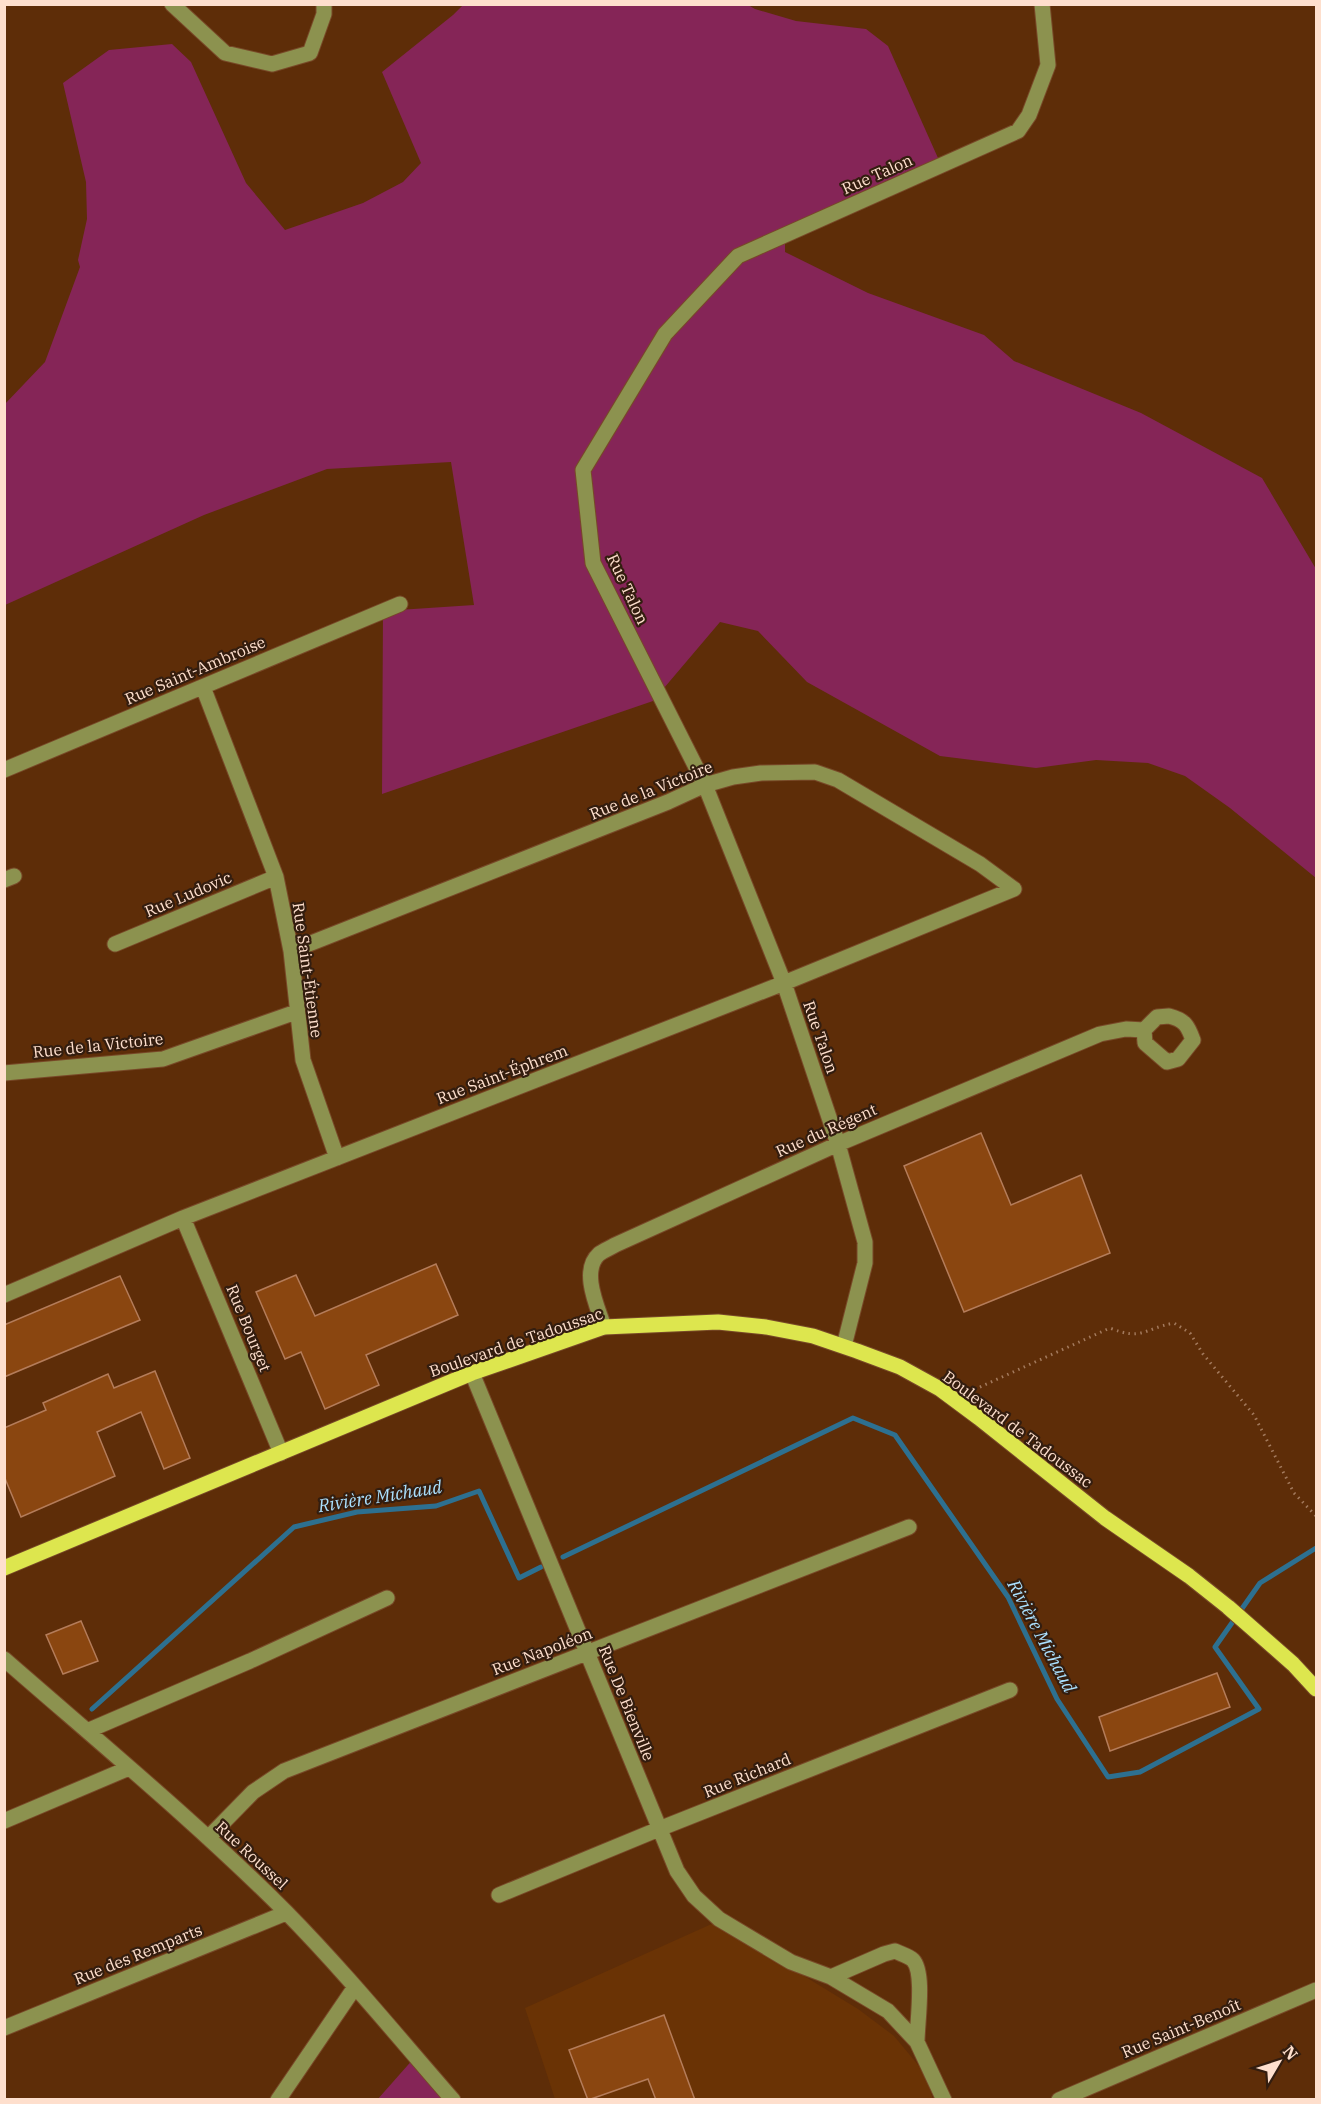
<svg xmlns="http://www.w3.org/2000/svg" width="1321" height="2104" viewBox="0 0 1321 2104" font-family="'IBM Plex Serif',serif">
<rect width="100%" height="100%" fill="#5e2d08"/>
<path fill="#6a3305" d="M 716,1922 L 858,2009 L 894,2036 L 924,2072 L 933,2099 L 555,2099 L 525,2008 Z"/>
<path fill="#852557" d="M 463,5 L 748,5 L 755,9 L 796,21 L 866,29 L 888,46 L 942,167 L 801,228 L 785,244 L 785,252 L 868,293 L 984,335 L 1014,361 L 1141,413 L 1262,478 L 1316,569 L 1316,878 L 1230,808 L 1185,776 L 1148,763 L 1096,760 L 1036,768 L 940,756 L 807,682 L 758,631 L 720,622 L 653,701 L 382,794 L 383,611 L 474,605 L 451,462 L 327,469 L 204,515 L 5,605 L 4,405 L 45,362 L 80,267 L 78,260 L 87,219 L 86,182 L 63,83 L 109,50 L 172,44 L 191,62 L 246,183 L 285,230 L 363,203 L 403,182 L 421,163 L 382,72 L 453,15 Z
M 415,2057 L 445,2100 L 377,2100 Z"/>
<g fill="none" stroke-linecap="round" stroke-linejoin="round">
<path stroke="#2d7090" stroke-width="5" d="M 563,1557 L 853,1418 L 895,1435 L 1008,1597 L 1057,1699 L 1108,1777 L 1140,1772 L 1259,1709 L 1215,1647 L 1260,1583 L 1316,1548
M 92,1709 L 294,1527 L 357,1512 L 436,1506 L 479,1491 L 519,1578 L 541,1567"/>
</g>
<path fill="#8a4610" stroke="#b47c5a" stroke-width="1.5" d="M 981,1133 L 1011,1205 L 1081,1175 L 1110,1253 L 964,1312 L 904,1166 Z
M 436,1264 L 458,1315 L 366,1355 L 379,1385 L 325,1409 L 301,1352 L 285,1359 L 256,1292 L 296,1275 L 315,1316 Z
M 120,1276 L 140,1320 L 4,1377 L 4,1325 Z
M 155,1371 L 190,1458 L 164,1469 L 141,1412 L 97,1432 L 115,1476 L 21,1517 L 4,1476 L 4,1428 L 46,1410 L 43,1403 L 108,1374 L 114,1388 Z
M 81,1621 L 98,1661 L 63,1674 L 46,1635 Z
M 1217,1673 L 1230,1707 L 1110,1751 L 1099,1717 Z
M 664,2015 L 695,2100 L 656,2100 L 648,2079 L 588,2100 L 569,2050 Z"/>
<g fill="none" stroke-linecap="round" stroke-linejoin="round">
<g stroke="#784928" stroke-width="17">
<path id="minor" d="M 172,4 L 225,53 L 272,64 L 310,53 L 324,14 L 324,4
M 203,687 L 276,877 L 291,951 L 303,1060 L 337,1158
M 4,770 L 400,604
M 4,880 L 14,876
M 115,944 L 276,877
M 291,951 L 668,802 L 705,785 L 733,777 L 761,773 L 815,772 L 838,780 L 980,864 L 1014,889
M 1169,1016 C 1185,1020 1188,1026 1193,1040 L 1178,1059 L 1167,1062 L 1145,1043 L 1144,1030 L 1157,1017 Z
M 4,1073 L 163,1059 L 296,1012
M 183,1218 L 281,1453
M 4,1295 L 183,1218 L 784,983 L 1014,889
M 604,1327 C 598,1308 580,1271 599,1254 C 603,1251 610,1248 615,1245 L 838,1144 L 1100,1034 L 1126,1029 L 1144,1030
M 844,1346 L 865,1263 L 865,1242 L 838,1144 L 784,983 L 705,785 L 593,563 L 583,470 L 665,334 L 738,256 L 1018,131 L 1029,115 L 1048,65 L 1042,4
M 472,1373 L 677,1871 L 694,1896 L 719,1919 L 791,1962 L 831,1977 L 888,2011 L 917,2042 L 944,2100
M 4,1659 C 99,1742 197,1823 286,1912 C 345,1972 398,2037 453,2100
M 87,1731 L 250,1661 L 387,1598
M 4,1821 L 129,1768
M 208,1838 L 253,1792 L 284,1771 L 909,1527
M 499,1895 L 659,1829 L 1010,1690
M 831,1977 L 884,1954 L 895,1951 C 901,1954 909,1956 913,1960 C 925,1973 917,2023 917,2042
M 4,2028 L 286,1913
M 278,2100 L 355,1987
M 1059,2100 L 1316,1990"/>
</g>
<g stroke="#784928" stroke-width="17">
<path id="major" d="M 4,1568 L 472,1373 L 604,1327 L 718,1322 L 766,1327 L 813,1336 L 857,1351 L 900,1367 L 940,1389 L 979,1418 L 1105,1518 L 1189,1576 L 1228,1607 L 1293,1664 L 1316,1689"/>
</g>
<path stroke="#a37a5d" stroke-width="3" stroke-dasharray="1.5 4.5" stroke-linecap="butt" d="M 969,1392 L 1110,1328 C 1142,1341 1143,1329 1174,1323 L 1190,1333 L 1203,1354 L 1254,1415 L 1294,1493 L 1316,1516"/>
<use href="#minor" stroke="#8c924f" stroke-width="15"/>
<use href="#major" stroke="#dde64e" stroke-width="15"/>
</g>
<g text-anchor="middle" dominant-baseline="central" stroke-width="4.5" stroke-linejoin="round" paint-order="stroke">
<g font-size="16" fill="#fedfcd" stroke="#331d0f">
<text transform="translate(877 174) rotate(-24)">Rue Talon</text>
<text transform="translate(628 589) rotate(65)">Rue Talon</text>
<text transform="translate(195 670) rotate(-23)">Rue Saint-Ambroise</text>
<text transform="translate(651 790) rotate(-22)">Rue de la Victoire</text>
<text transform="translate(188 894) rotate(-23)">Rue Ludovic</text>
<text transform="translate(308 970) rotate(82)">Rue Saint-Étienne</text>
<text transform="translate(821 1037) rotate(71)">Rue Talon</text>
<text transform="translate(98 1045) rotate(-6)">Rue de la Victoire</text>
<text transform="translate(502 1074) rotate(-21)">Rue Saint-Éphrem</text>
<text transform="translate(826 1130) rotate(-24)">Rue du Régent</text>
<text transform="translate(249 1328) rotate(68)">Rue Bourget</text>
<text transform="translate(516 1342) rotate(-19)">Boulevard de Tadoussac</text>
<text transform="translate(1018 1429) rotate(37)">Boulevard de Tadoussac</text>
<text transform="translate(542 1651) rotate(-21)">Rue Napoléon</text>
<text transform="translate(627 1703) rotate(68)">Rue De Bienville</text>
<text transform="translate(747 1775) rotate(-22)">Rue Richard</text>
<text transform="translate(252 1855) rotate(43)">Rue Roussel</text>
<text transform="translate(138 1954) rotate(-22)">Rue des Remparts</text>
<text transform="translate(1181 2028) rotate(-23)">Rue Saint-Benoît</text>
</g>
<g font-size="18" font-style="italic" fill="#abe0fe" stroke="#331d0f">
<text transform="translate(380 1496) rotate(-9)">Rivière Michaud</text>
<text transform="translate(1042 1636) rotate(62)">Rivière Michaud</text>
</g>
</g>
<rect width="1321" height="2104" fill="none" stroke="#fedfcd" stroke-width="12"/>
<g transform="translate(1279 2062) rotate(51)" stroke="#331d0f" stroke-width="4.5" paint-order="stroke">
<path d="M0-4.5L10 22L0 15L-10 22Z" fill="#fedfcd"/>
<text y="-9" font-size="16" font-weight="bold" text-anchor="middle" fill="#fedfcd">N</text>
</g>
</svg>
